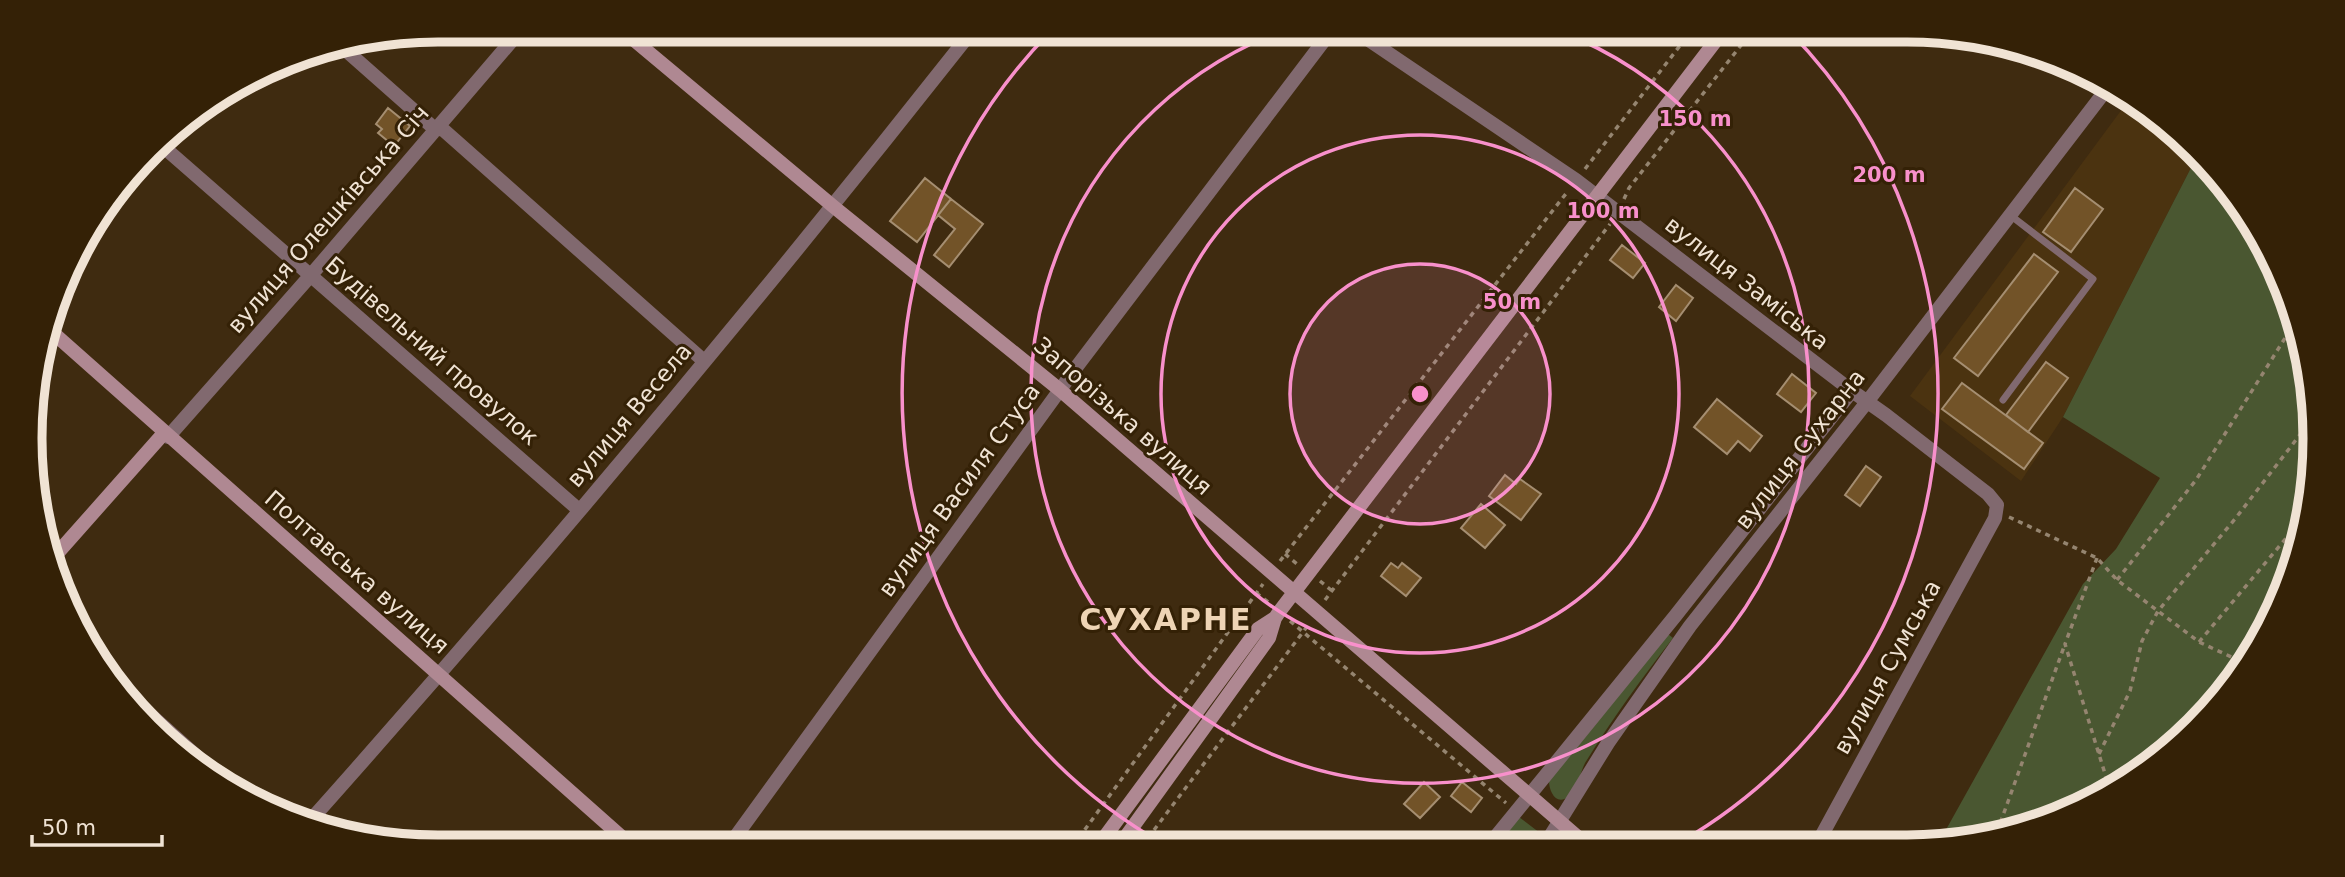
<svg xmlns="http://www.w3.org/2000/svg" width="2345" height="877" viewBox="0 0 2345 877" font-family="'DejaVu Sans',sans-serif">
<rect width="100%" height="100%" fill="#3f2b10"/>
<path fill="#4b3310" d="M 2128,101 L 2156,114 L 2195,160 L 2063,417 L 2021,481 L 1910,396 Z"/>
<path fill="#4a5731" d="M 2195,160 L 2261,234 L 2312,386 L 2301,545 L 2247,665 L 2176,746 L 2087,805 L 1960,844 L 1938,844 L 2083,584 L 2116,549 L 2160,478 L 2063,417 Z
M 1668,634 L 1673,638 C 1642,678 1612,719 1585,763 C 1580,773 1577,790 1568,797 C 1556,806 1549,791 1549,781 Z
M 1519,817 L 1540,833 L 1530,845 L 1499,845 Z"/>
<path fill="#725328" stroke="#a58e71" stroke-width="2" d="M 388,108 L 410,126 L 394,146 L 378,133 L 382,129 L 376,124 Z
M 925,178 L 951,199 L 917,242 L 890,221 Z
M 2075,188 L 2103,209 L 2071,252 L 2043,232 Z
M 951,199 L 983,224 L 949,267 L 934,255 L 955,229 L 938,215 Z
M 1622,245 L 1645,263 L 1633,278 L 1610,260 Z
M 2034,254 L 2058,272 L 1978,376 L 1954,358 Z
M 1676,285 L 1693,298 L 1676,321 L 1659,307 Z
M 2046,362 L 2068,378 L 2028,432 L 2006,415 Z
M 1792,374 L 1816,393 L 1801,412 L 1777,394 Z
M 1962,383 L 2043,443 L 2024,469 L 1942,409 Z
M 1717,399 L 1762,436 L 1750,451 L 1738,441 L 1727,454 L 1694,427 Z
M 1866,466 L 1881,477 L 1860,506 L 1845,495 Z
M 1505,475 L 1516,484 L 1520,479 L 1541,494 L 1521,520 L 1489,496 Z
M 1481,504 L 1505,525 L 1485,548 L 1461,528 Z
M 1391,563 L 1398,568 L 1402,563 L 1421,578 L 1406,596 L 1381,576 Z
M 1424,782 L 1440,797 L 1420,818 L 1404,804 Z
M 1462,782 L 1482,798 L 1471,812 L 1451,796 Z"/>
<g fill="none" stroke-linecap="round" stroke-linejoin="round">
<path stroke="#958570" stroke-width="3.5" stroke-dasharray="5 5" stroke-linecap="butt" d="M 1585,169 L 1692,30
M 1624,199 L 1629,188 L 1753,30
M 2009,517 L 2097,558 L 2117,580 L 2199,642 L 2240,661 L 2248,662
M 1285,554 L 1297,564
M 2097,558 L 2065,644 L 2110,790
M 1280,561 L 1568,191
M 2117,580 L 2196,480 L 2292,327
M 1320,581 L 1331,590
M 1256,593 L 1268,602
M 1325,600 L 1610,224
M 1290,621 L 1506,803
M 2199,642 L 2303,518
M 2231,683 L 2240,662
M 2099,754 L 2130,691 L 2142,641 L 2158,611 L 2235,519 L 2309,423
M 1997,832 L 2065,644
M 1073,846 L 1263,584
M 1142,846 L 1309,624"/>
<path stroke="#81696f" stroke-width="7" d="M 2003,400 L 2093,279 L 2010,215"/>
<path stroke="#81696f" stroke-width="14" d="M 1354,30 L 1576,180 L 1852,391 L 1886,415 L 1988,494 L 1997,505 L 1995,518 L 1817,844
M 341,46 L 436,130
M 439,126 L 704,361
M 159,143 L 579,510
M 168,437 L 311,275 L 521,30
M 116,684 L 221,778
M 309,822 C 538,565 760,300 973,30
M 1489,845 L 1676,615 L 1852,391
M 1542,845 L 1551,835 L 1608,743 L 1690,626 L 1867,402 L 2106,90
M 728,847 L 1078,365 L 1332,30"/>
<path stroke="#af8892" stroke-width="14" d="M 622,30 L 834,207 L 1060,390 L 1587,845
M 51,331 L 633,847
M 54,557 L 164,433
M 1098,846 L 1258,629 L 1275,618
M 1119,846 L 1269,638 L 1275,618 L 1279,612 L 1724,30"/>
</g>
<circle cx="1420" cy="394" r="130" fill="#f890cb" fill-opacity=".12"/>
<g fill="none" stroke="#f890cb" stroke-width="3.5">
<circle cx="1420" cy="394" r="130"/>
<circle cx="1420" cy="394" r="259"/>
<path d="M1559 31A389 389 0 1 1 1281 31"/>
<path d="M1165 845A518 518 0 0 1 1051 31M1789 31A518 518 0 0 1 1679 843"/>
</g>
<g text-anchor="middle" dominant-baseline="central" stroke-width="6" stroke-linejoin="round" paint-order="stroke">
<g font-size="23" fill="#f0e3d4" stroke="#342106">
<text transform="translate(328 219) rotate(-49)">вулиця Олешківська Січ</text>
<text transform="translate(1747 283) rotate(38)">вулиця Заміська</text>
<text transform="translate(432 351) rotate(41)">Будівельний провулок</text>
<text transform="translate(629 415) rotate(-50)">вулиця Весела</text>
<text transform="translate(1123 416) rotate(41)">Запорізька вулиця</text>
<text transform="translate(1800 449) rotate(-52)">вулиця Сухарна</text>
<text transform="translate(959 490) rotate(-54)">вулиця Василя Стуса</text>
<text transform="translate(357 572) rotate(41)">Полтавська вулиця</text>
<text transform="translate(1887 667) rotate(-61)">вулиця Сумська</text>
</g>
<g font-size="30" font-weight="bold" letter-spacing="2" fill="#eed4b5" stroke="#342106">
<text x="1166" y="619">СУХАРНЕ</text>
</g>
</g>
<path d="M0 0H2345V877H0ZM438 42H1907A396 396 0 0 1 2303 438V439A396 396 0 0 1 1907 835H438A396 396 0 0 1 42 439V438A396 396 0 0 1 438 42Z" fill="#342106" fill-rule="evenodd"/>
<path fill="none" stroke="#f0e3d4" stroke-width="9" d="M438 42H1907A396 396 0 0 1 2303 438V439A396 396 0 0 1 1907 835H438A396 396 0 0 1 42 439V438A396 396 0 0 1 438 42Z"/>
<circle cx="1420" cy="394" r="10" fill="#f890cb" stroke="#342106" stroke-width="3.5"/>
<g font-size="21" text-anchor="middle" font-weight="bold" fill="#f890cb" stroke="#342106" stroke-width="6" stroke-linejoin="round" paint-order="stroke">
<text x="1695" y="126">150 m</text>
<text x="1889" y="182">200 m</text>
<text x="1603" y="218">100 m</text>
<text x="1512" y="309">50 m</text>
</g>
<path d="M32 835v10h130v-10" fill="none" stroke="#f0e3d4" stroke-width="3.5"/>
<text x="42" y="835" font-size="21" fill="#f0e3d4" stroke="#342106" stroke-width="5" paint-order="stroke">50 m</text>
</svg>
